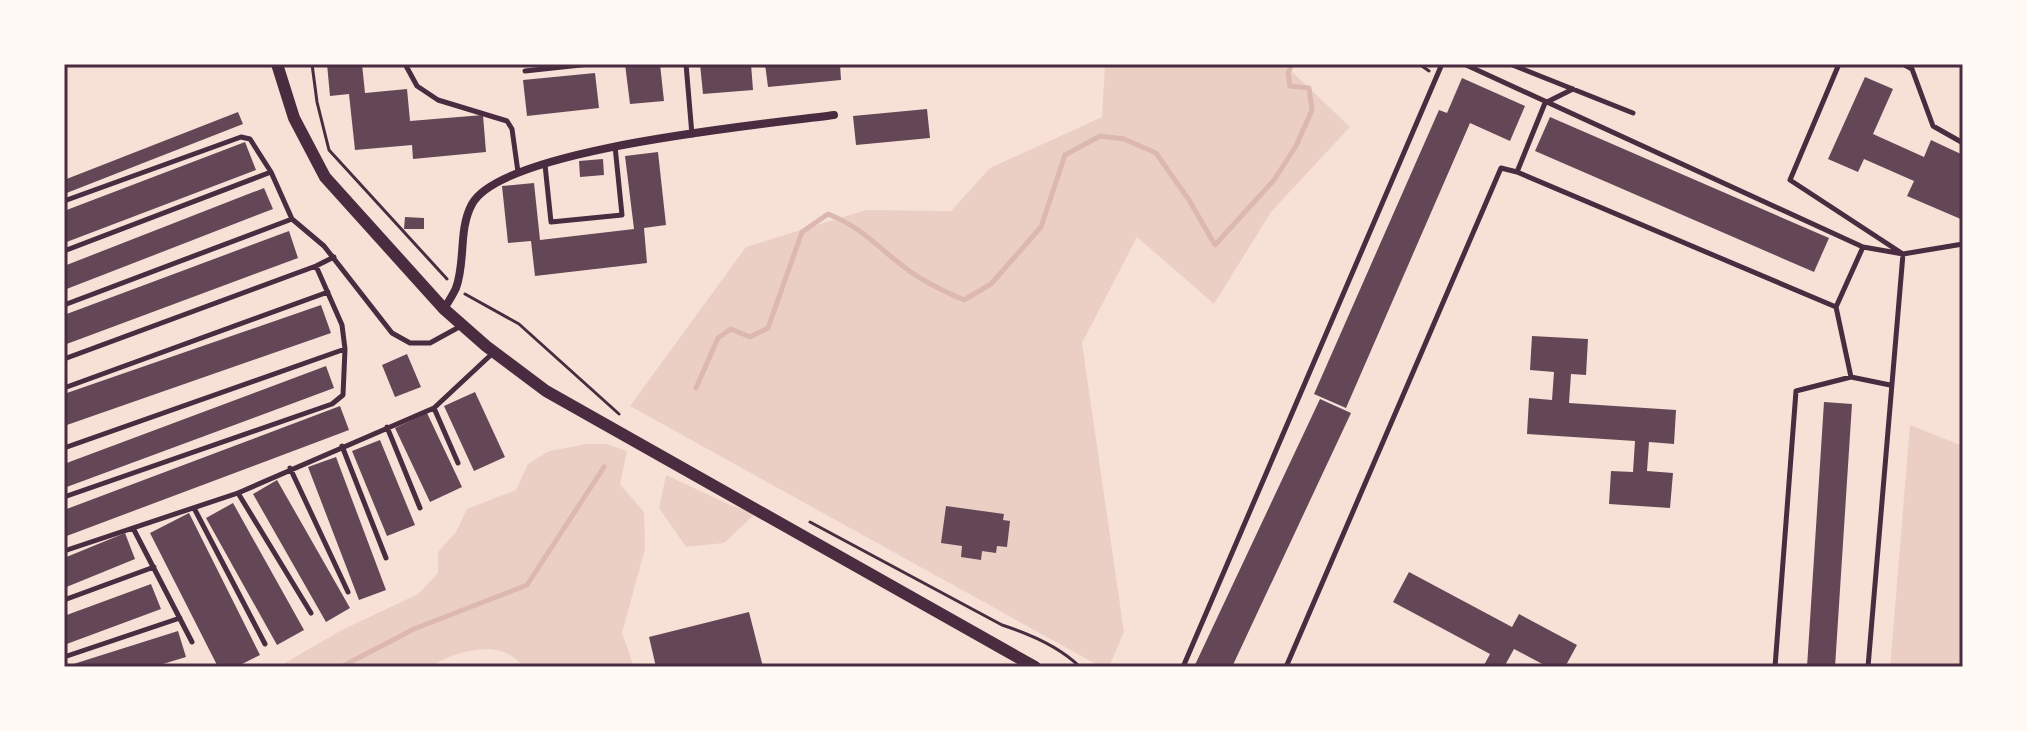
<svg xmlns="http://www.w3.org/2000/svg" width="2027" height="731" viewBox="0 0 2027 731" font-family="'PT Sans Narrow',sans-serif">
<rect width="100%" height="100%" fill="#f7e1d7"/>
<path fill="#ebcfc5" d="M 1105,64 L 1284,64 L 1350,127 L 1271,212 L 1214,304 L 1137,237 L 1082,343 L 1124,632 L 1109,667 L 1101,667 L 630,406 L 746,247 L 866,210 L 951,211 L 990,168 L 1102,117 Z
M 1910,425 L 1963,446 L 1963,667 L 1890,667 Z
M 587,444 L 606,444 L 627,451 L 620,484 L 644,512 L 645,549 L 622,633 L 634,667 L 523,667 C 502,637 455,651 430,667 L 278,667 L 340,631 L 418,594 L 438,573 L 438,552 L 456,532 L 467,509 L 516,490 L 528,464 L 549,451 Z
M 666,475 L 730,505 L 756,513 L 724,543 L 686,547 L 659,508 Z"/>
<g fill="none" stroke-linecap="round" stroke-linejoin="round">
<path stroke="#dcb8b0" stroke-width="5" d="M 696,388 L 718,338 L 731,329 L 750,337 L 768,328 L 802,232 L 828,214 C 863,228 875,245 904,267 C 922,281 943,291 964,300 L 991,284 L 1041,227 L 1065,155 L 1100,136 L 1124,139 L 1156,153 L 1189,200 L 1215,245 L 1274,180 L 1296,146 L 1312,110 L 1309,88 L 1290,86 L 1288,73 L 1292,64
M 341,667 L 414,629 L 527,585 L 604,467"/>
</g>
<path fill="#644757" d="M 327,64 L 362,64 L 365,93 L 407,89 L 410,121 L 483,115 L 486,152 L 413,159 L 412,145 L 355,150 L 349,94 L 330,96 Z
M 625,64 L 660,64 L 664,101 L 630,104 Z
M 700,64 L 751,64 L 753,90 L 703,94 Z
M 765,64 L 840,64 L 841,80 L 768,87 Z
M 595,73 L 599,108 L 527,116 L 523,80 Z
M 1865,77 L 1893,89 L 1873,134 L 1924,157 L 1931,140 L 1963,155 L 1963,220 L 1907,196 L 1914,181 L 1864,159 L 1858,172 L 1828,159 Z
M 1462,78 L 1525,106 L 1510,141 L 1470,123 L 1346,408 L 1314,394 L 1439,110 L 1447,113 Z
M 927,109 L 930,138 L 856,145 L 853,116 Z
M 238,112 L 243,124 L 64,194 L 64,180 Z
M 1550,117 L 1829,238 L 1814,272 L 1535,151 Z
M 245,142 L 256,170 L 64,243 L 64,211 Z
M 658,152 L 666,225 L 644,228 L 647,263 L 535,276 L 531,241 L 508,243 L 502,186 L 534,183 L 540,240 L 634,229 L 625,156 Z
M 603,159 L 604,175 L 580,177 L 579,161 Z
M 264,188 L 273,209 L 64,290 L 64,266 Z
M 405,217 L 424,218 L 424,229 L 404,229 Z
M 289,231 L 298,258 L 64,345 L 64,315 Z
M 321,305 L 331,333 L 64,426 L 64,394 Z
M 1532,336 L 1588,339 L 1586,375 L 1571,374 L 1569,403 L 1676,410 L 1674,444 L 1649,442 L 1647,471 L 1673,473 L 1670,508 L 1609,504 L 1611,471 L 1633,472 L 1635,441 L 1527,434 L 1529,398 L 1552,400 L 1554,372 L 1530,370 Z
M 407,354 L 421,387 L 395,397 L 382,365 Z
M 326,366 L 334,388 L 64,488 L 64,464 Z
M 475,392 L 505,457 L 474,471 L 444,406 Z
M 1320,399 L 1351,413 L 1232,667 L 1194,667 Z
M 1824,402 L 1852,404 L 1835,667 L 1807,667 Z
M 340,406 L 349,430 L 64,537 L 64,510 Z
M 427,413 L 462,487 L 430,502 L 395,428 Z
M 380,440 L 415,525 L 387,536 L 352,451 Z
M 336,457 L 386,590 L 359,600 L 308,467 Z
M 277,480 L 350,608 L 326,622 L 253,494 Z
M 233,503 L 304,630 L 277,645 L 206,518 Z
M 946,506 L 1004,514 L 1003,520 L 1010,521 L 1007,547 L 997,546 L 996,553 L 982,551 L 981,560 L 961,557 L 962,546 L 941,543 Z
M 189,513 L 260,655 L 236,667 L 218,667 L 150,533 Z
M 125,533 L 135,559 L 64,588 L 64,558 Z
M 1409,572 L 1512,627 L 1519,614 L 1577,645 L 1565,667 L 1548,667 L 1514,649 L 1504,667 L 1483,667 L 1490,654 L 1393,602 Z
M 151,584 L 161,609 L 64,645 L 64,616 Z
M 749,612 L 763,667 L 656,667 L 649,637 Z
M 178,631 L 186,657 L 153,667 L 64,667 Z"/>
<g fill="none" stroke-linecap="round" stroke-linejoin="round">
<path stroke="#4a2c40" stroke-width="3" d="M 312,64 L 317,102 L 329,150 L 447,279
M 1419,64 L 1429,71
M 465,294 L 519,324 L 619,414
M 810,522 L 1002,625 C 1030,634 1059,646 1080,667
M 991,667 L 1000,667"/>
<path stroke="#4a2c40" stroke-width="5" d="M 405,64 L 417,86 L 438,100 L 507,121 L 512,129 L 518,172
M 686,64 L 692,135
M 1464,64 L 1863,247 L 1836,307
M 1510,64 L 1633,113
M 1839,64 L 1790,180 L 1903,254 L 1868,667
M 1903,64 L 1912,69 L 1933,126 L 1963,143
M 525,71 L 590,64
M 545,165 L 551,222 L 622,215 L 615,146
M 1517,172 L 1836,307 L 1851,377
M 64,201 L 241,137 L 250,139 L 271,172 L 292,219 L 324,246 L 392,333 L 410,343 L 430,343 L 461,326
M 1863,247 L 1903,254 L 1963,244
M 64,251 L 271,172
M 64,305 L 292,219
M 64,359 L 316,266 L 334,257
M 64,388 L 328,292
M 434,408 L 458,463
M 387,427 L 420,508
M 342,446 L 386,558
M 64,448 L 345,349
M 290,468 L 348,592
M 238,493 L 311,613
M 64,497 L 332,404 L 343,395 L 345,349 L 342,325 L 316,266
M 194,508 L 265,644
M 133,528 L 192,642
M 64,551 L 238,493 L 434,408 L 494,352
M 64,600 L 154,567
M 64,657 L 180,618
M 1183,667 L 1442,64
M 1286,667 L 1501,168 L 1517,172 L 1545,103 L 1573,89
M 1775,667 L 1796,391 L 1851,377 L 1890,385"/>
<path stroke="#4a2c40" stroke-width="8" d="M 444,309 C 448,302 453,295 456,288 C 466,261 458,230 472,204 C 502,148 768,124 834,115"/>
<path stroke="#4a2c40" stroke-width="12" d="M 277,64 L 294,118 L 325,177 L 444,309 L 486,346 L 546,391 L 1035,667"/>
</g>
<rect width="2027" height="731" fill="none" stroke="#fffaf5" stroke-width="132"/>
<rect x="66" y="66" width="1895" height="599" fill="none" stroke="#4a2c40" stroke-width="3"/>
</svg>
